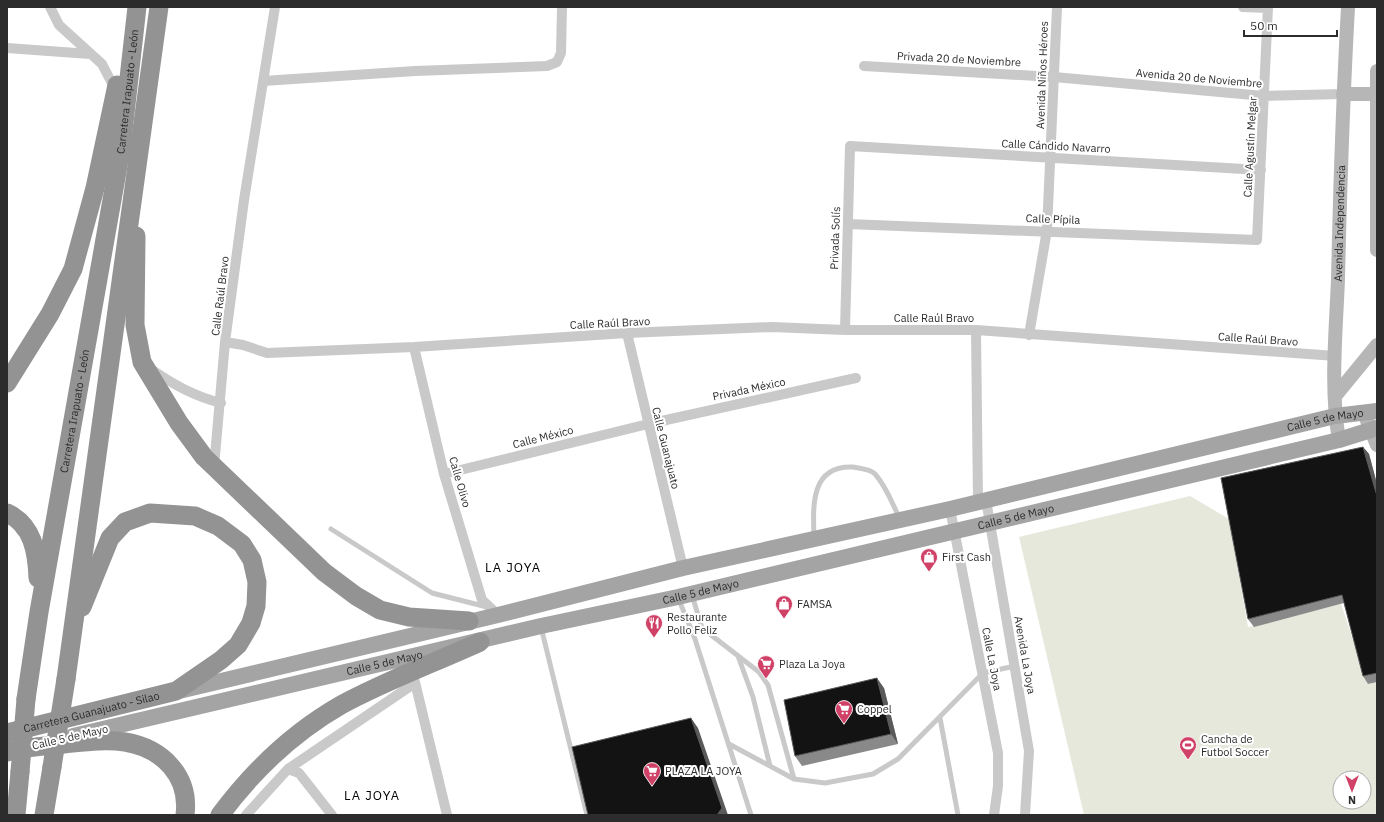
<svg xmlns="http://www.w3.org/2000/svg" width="1384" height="822" viewBox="0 0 1384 822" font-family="'IBM Plex Sans',sans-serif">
<rect width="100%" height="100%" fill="#fff"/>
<path fill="#e5e8db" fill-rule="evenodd" d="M 1190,496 L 1229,519 L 1248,627 L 1341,604 L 1368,684 L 1377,682 L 1377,815 L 1084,815 L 1019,537 ZM 1340,778 L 1364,778 L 1364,802 L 1340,802 Z"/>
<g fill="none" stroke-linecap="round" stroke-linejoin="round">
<path stroke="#c9c9c9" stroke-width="5" d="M 331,529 L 432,593 L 487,607
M 814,537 C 813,507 810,465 853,467 C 859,468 871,469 875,474 C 886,486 892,503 899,517
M 692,595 L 702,628 L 759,672 L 768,685 L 794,779
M 679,600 L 695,639 L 751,815
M 541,627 L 587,815
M 738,656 L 753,697 L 770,766
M 940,718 L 958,815
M 729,744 L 794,779 L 825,783 L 873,774 L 898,759 L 983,673 L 1015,666"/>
<path stroke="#c9c9c9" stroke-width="10" d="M 50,7 L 59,25 L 102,64 L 116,91
M 275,7 L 244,200 L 225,342 L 243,345 L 267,353 L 414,347 L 627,333 L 772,327 L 845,330 L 976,330 L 1336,356
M 1243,7 L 1268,8
M 7,48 L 90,54
M 864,66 L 1054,77 L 1264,96 L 1343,94
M 263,81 L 415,71 L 547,66 L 557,62 L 561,53 L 562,7
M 848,224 L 1257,240 L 1268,7
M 845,330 L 850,146 L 1261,170
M 976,330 L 978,502
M 627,333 L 683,568
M 1029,335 L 1047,230 L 1057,7
M 414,347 L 444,474 L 482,600 L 498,615
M 151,369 C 174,385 194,396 221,403
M 214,467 L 225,342
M 444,474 L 648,424 L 856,378
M 986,500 L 1029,751 L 1025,815
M 950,509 L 998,753 L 998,786 L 994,815
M 414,678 L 447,815
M 288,769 L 299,773 L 332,815
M 246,815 L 288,769 L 415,683"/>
<g stroke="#b6b6b6" stroke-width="14">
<path d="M 1377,71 L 1377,250"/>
<path d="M 1343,94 L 1377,94"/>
<path d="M 1336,395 L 1377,345"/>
<path d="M 1364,413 L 1377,445"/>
<path id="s1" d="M 1339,440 C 1330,388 1336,332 1338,279 C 1340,189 1343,98 1348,7"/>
</g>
<g stroke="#a4a4a4" stroke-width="16">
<path id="s2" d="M 179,691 L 498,615 L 683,568 L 950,509 L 1335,416 L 1377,411"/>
<path id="s3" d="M 73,736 L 541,626 L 678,597 L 1339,440 L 1377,428"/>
</g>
<g stroke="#939393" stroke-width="19">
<path d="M 136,236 L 135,325 L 142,362 L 179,423 L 204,457 L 324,572 L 356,596 L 380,610 L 409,617 L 469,621"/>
<path d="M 7,383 L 50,314 L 73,269 L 95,188 L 117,85"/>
<path d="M 7,513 C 33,525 37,552 38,578"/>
<path d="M 66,679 L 159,7"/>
<path id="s4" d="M 26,699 L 39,612 L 121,149 L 137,7"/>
<path id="s5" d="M 7,733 L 176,691 L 221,660 L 238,645 L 251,623 L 256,606 L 257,582 L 252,560 L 242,544 L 218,526 L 195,516 L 150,513 L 125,522 L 110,538 L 82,607"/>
<path d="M 7,752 C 26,747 45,746 64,744 C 84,742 104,739 125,742 C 162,748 190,776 185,815"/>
<path d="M 16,815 L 20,772"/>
<path d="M 44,815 L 52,767"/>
<path d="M 220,815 C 252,772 294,732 341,705 C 385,681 434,663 480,642"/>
</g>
<path stroke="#939393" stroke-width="19" d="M 52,767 L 66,679
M 20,772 L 26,699"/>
</g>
<path fill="#898989" d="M 1363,447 L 1369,454 L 1377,484 L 1377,682 L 1368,684 L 1363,676 L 1344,603 L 1254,627 L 1248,619 Z
M 884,688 L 898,744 L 802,766 L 795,756 Z"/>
<path fill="#5a5a5a" d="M 1363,447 L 1369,454 L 1377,484 L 1377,496 Z
M 877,678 L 884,688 L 898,744 L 891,734 Z
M 691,718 L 698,728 L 728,815 L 717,815 Z"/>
<path fill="#131313" stroke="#5a5a5a" d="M 1363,447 L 1377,496 L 1377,673 L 1363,676 L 1342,595 L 1248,619 L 1221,478 Z
M 877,678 L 891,734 L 795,756 L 784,700 Z
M 691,718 L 722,808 L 717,815 L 588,815 L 572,747 Z"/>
<defs>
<g id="shop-pin" transform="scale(0.9)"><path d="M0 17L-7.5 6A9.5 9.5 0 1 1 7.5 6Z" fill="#d04168" stroke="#fff"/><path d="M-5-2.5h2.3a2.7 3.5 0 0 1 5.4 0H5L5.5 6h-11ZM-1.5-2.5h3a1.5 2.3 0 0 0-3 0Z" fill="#fff"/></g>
<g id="restaurant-pin" transform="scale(0.9)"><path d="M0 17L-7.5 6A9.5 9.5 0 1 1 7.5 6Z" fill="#d04168" stroke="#fff"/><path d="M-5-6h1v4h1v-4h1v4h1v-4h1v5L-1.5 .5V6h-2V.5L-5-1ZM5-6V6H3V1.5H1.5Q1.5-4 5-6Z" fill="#fff"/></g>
<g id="supermarket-pin" transform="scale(0.9)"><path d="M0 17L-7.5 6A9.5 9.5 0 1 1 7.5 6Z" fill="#d04168" stroke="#fff"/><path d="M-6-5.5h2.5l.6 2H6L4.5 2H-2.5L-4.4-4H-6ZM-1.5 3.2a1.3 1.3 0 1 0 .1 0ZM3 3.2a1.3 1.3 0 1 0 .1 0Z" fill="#fff"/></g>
<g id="stadium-pin" transform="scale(0.9)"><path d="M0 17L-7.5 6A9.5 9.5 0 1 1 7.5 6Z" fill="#d04168" stroke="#fff"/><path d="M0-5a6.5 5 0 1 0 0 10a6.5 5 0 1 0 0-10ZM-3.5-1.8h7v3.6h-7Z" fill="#fff"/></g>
</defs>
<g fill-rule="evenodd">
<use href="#shop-pin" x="929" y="557"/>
<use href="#shop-pin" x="784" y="604"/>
<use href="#restaurant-pin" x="654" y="623"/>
<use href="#supermarket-pin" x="766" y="664"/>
<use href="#supermarket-pin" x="844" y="709"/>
<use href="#stadium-pin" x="1188" y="745"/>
<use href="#supermarket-pin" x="652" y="771"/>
</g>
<g text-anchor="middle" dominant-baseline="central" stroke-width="4" stroke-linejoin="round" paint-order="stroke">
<g font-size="11" fill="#2c2c2c" stroke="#fff">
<text transform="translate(959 59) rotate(3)">Privada 20 de Noviembre</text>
<text transform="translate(1042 75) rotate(-88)">Avenida Niños Héroes</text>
<text transform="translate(1199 78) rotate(5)">Avenida 20 de Noviembre</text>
<text stroke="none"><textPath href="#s4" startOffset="616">Carretera Irapuato - León</textPath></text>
<text transform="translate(1056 146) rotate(3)">Calle Cándido Navarro</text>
<text transform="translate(1250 147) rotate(-87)">Calle Agustín Melgar</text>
<text transform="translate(1053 219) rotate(2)">Calle Pípila</text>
<text stroke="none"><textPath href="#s1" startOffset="217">Avenida Independencia</textPath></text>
<text transform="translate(835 238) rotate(-88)">Privada Solís</text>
<text transform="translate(220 296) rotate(-83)">Calle Raúl Bravo</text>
<text x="934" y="318">Calle Raúl Bravo</text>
<text transform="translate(610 323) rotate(-3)">Calle Raúl Bravo</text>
<text transform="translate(1258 339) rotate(4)">Calle Raúl Bravo</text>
<text transform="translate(749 389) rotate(-12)">Privada México</text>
<text stroke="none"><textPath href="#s4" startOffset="292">Carretera Irapuato - León</textPath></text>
<text stroke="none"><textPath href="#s2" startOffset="1178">Calle 5 de Mayo</textPath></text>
<text transform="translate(543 437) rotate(-14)">Calle México</text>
<text transform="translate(666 448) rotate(76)">Calle Guanajuato</text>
<text transform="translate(460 482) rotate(74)">Calle Olivo</text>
<text stroke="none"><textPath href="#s3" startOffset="968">Calle 5 de Mayo</textPath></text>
<text stroke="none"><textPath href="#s3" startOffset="644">Calle 5 de Mayo</textPath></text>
<text transform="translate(1025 655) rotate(80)">Avenida La Joya</text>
<text transform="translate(992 659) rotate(79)">Calle La Joya</text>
<text stroke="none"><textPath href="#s3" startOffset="320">Calle 5 de Mayo</textPath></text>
<text stroke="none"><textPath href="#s5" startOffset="87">Carretera Guanajuato - Silao</textPath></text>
<text transform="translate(70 737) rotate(-13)">Calle 5 de Mayo</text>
</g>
<g font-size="11" fill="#2c2c2c" stroke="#fff" text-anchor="start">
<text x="942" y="557">First Cash</text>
<text x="797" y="604">FAMSA</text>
<text x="667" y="617">Restaurante<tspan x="667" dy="13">Pollo Feliz</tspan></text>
<text x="779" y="664">Plaza La Joya</text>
<text x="857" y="709">Coppel</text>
<text x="1201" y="739">Cancha de<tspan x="1201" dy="13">Futbol Soccer</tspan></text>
<text x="665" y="771">PLAZA LA JOYA</text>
</g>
<g font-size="13" letter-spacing="1" fill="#000" stroke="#fff">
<text x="513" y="567">LA JOYA</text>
<text x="372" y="795">LA JOYA</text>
</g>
</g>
<rect width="1384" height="822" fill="none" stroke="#2c2c2c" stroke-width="16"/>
<g transform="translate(1352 790) rotate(180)"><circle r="19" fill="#ffffff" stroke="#ababab"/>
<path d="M0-3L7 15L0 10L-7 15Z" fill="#d04168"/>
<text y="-6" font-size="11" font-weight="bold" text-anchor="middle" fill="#2c2c2c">N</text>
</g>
<path d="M1244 30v6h93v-6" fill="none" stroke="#2c2c2c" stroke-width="2"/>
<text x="1250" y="30" font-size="12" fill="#2c2c2c" stroke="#ffffff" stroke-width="3" paint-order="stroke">50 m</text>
</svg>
